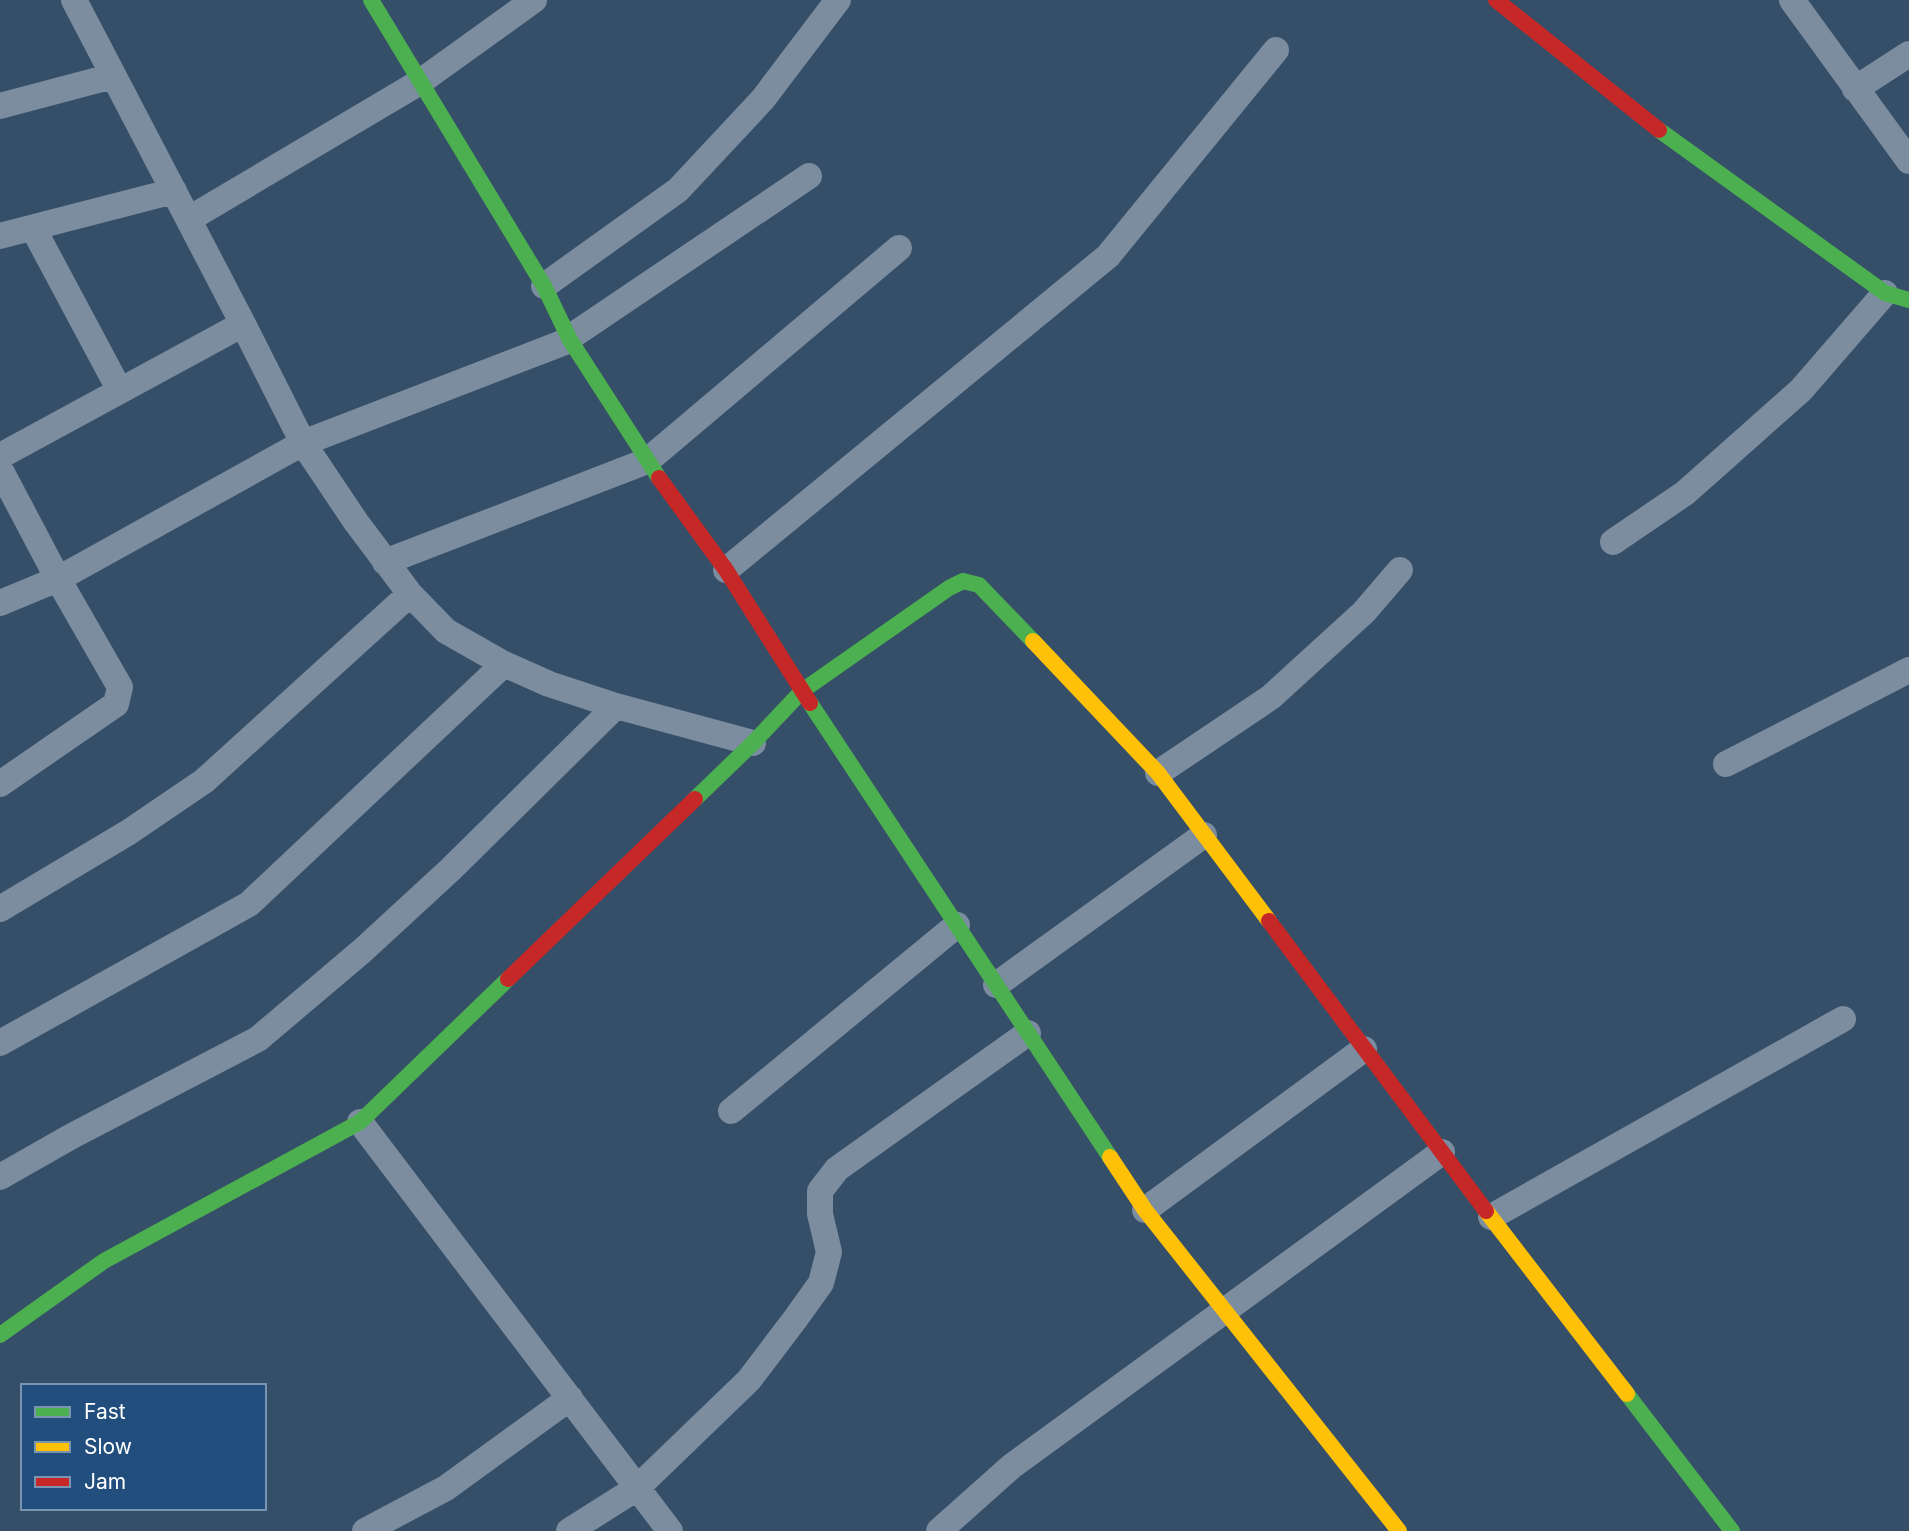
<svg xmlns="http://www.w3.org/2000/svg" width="1909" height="1531" viewBox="0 0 1909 1531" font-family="Inter,sans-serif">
<rect width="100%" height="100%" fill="#364f68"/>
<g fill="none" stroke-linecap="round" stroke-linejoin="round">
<path stroke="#7b8d9f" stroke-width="26" d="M 74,0 L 243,324 L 303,443 L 356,522 L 410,594 L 446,631 L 504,664 L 549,684 L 616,706 L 753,743
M 1792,0 L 1909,161
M 1855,89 L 1909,54
M 0,106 L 113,76
M 189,219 L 420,82 L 534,0
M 33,228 L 120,391
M 0,236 L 174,191
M 544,286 L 678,190 L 763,99 L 838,0
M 569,338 L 809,176
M 0,456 L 243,324
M 0,469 L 58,579 L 120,687 L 116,704 L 0,784
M 1613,542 L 1685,493 L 1801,390 L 1885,293
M 385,562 L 647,461 L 899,248
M 726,570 L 1108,256 L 1276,50
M 0,603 L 58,579 L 303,443 L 570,340
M 1726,764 L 1909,670
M 1158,773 L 1271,697 L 1364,612 L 1400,570
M 0,909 L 129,832 L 204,781 L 410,594
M 996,985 L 1204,835
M 0,1043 L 249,904 L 504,664
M 731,1111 L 957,925
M 360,1122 L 670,1531
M 0,1177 L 72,1136 L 258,1039 L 362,951 L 451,869 L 616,706
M 1145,1210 L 1364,1049
M 1491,1217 L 1843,1019
M 365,1531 L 446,1488 L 570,1398
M 569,1531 L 637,1488 L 749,1380 L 796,1318 L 821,1283 L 829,1252 L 820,1214 L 820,1191 L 837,1169 L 1028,1033
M 939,1531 L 1012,1466 L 1442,1152"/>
<path stroke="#4caf50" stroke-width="16" d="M 371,0 L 544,286 L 570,340 L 659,478
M 1659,130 L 1885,293 L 1909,300
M 810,703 L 1110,1157
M 695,799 L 753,743 L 802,691 L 949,588 L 963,581 L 979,585 L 1033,641
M 0,1335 L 104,1261 L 360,1122 L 508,979
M 1627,1394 L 1732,1531"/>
<path stroke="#ffc107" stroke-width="16" d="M 1033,641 L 1158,773 L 1269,921
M 1110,1157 L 1145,1210 L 1399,1531
M 1486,1211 L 1627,1394"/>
<path stroke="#c62828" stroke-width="16" d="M 1496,0 L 1659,130
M 659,478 L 726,570 L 810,703
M 1269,921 L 1486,1211
M 508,979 L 695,799"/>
</g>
<rect x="21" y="1384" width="245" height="126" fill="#214e7d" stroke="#7a95b1" stroke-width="2"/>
<rect x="35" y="1407" width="35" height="10" fill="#4caf50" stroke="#7a95b1" stroke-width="2"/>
<text x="84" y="1419" font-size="21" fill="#ffffff">Fast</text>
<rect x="35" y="1442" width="35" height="10" fill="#ffc107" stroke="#7a95b1" stroke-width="2"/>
<text x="84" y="1454" font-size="21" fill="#ffffff">Slow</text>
<rect x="35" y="1477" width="35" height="10" fill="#c62828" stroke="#7a95b1" stroke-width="2"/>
<text x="84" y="1489" font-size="21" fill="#ffffff">Jam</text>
</svg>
